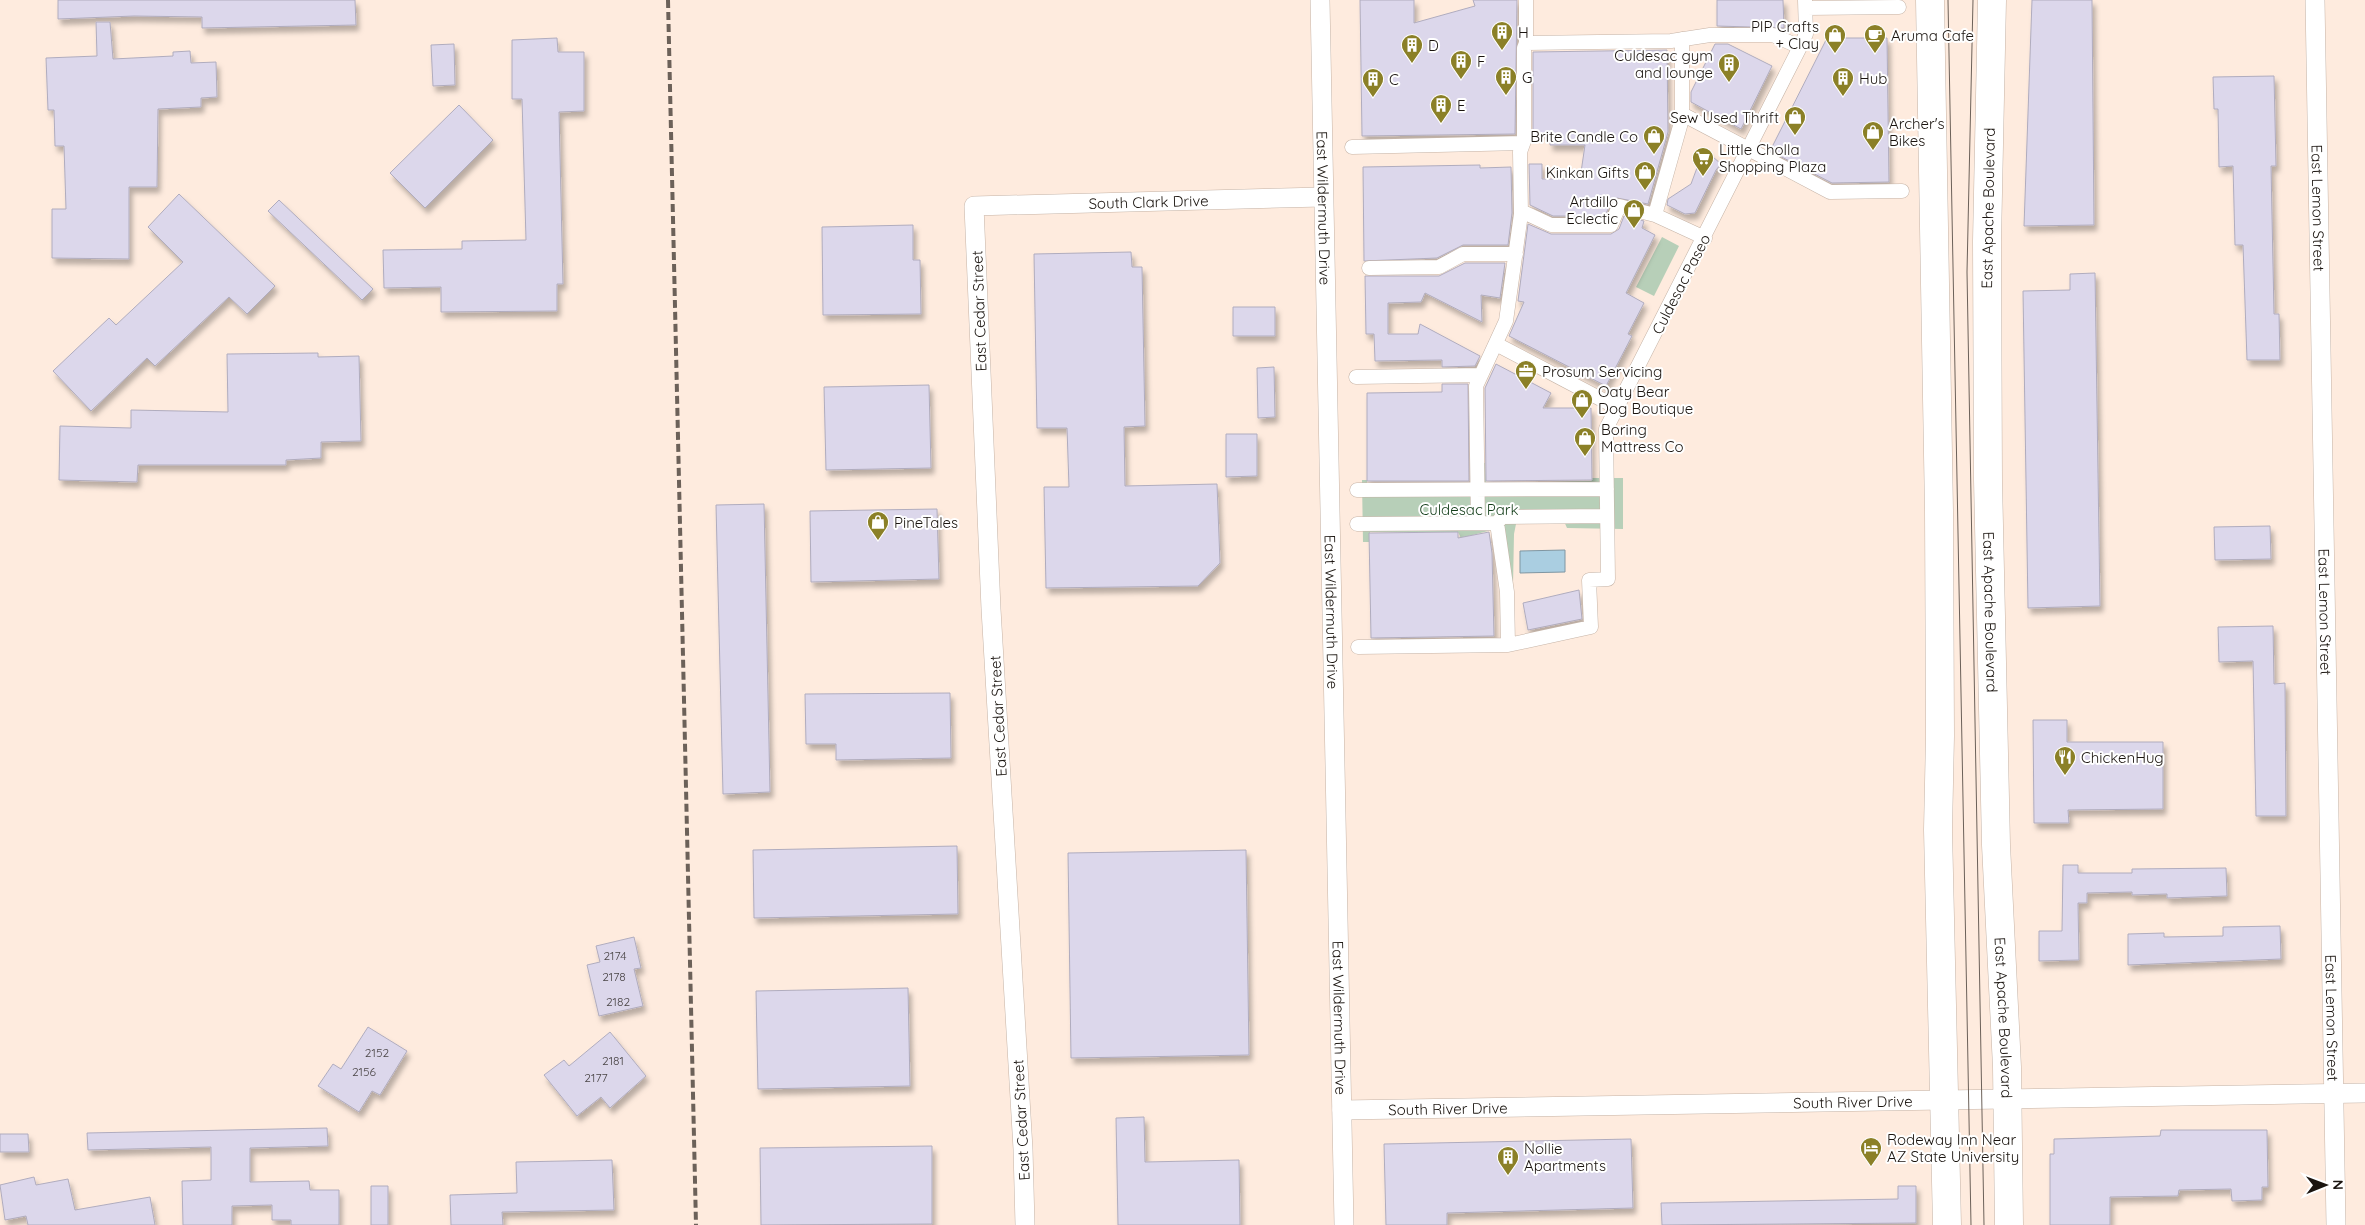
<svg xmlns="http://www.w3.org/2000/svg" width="2365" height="1225" viewBox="0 0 2365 1225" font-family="Quicksand,sans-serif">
<defs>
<filter id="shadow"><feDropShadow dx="3" dy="5.5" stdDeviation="2.5" flood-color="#0004"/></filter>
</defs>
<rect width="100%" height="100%" fill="#feebde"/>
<path fill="#b7cfb8" d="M 1662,237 L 1679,246 L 1654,296 L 1636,287 Z
M 1471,463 L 1485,463 L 1486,483 C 1521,484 1556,481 1591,481 L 1592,478 L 1623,478 L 1623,529 L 1567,528 L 1563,519 L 1517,519 L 1514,534 L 1513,585 L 1502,585 L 1492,530 L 1461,538 L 1458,532 L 1370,532 L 1369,542 L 1363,542 L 1362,480 L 1367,480 L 1367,485 L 1471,482 Z"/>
<path fill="#aacee1" stroke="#7f96a2" d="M 1565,550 L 1565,572 L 1520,573 L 1520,551 Z"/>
<path fill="#dcd7eb" stroke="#b0acbe" filter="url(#shadow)" d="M 58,0 L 355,0 L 356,25 L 202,28 L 202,17 L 134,16 L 58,19 Z
M 1360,0 L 1414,0 L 1414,23 L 1475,6 L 1473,0 L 1517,0 L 1515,134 L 1362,136 Z
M 1717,0 L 1783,0 L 1784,28 L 1717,26 Z
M 2032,0 L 2092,0 L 2094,225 L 2024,226 Z
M 96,22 L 110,22 L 113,59 L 173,56 L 173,52 L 190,51 L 191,63 L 216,62 L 217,97 L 201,98 L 201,107 L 158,109 L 157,187 L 129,187 L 129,259 L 52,258 L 52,209 L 66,209 L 64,146 L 55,146 L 54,110 L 48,110 L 46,58 L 97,56 Z
M 557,38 L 558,52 L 584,52 L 584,111 L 559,112 L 563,284 L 557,284 L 557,311 L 441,312 L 441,287 L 384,288 L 383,250 L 462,249 L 462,241 L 526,240 L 522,99 L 512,99 L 512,40 Z
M 1827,38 L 1887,38 L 1889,182 L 1832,183 L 1770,151 Z
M 454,44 L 455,85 L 433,86 L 431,45 Z
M 1715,44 L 1728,44 L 1772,66 L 1741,129 L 1691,102 L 1691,92 Z
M 1667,50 L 1668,132 L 1648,204 L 1617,198 L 1611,202 L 1605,216 L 1553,216 L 1530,205 L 1529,164 L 1542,164 L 1542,179 L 1580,179 L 1585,145 L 1550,145 L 1550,133 L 1533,133 L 1533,52 Z
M 2274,76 L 2276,166 L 2271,166 L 2274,314 L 2279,314 L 2280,360 L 2247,360 L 2243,245 L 2235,245 L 2233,166 L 2219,167 L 2218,109 L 2214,109 L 2213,77 Z
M 459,105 L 493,140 L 425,208 L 390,173 Z
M 1704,149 L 1721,164 L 1716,170 L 1695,213 L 1685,214 L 1667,205 L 1668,199 L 1691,184 Z
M 1480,165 L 1480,168 L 1511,167 L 1512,213 L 1508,245 L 1463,245 L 1437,258 L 1364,261 L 1363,167 Z
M 179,194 L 275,286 L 247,314 L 229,297 L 155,366 L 147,358 L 91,411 L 53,371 L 109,318 L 116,325 L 183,262 L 148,227 Z
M 279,200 L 373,289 L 362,300 L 268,211 Z
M 1624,216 L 1644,221 L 1642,228 L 1655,235 L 1626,293 L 1644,303 L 1628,334 L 1632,336 L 1606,386 L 1509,336 L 1524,302 L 1518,301 L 1528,224 L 1551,234 L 1611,234 L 1619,229 Z
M 913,225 L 913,260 L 920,260 L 921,314 L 823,315 L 822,227 Z
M 1131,252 L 1132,267 L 1142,267 L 1145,426 L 1124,427 L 1125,486 L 1217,484 L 1220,563 L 1198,586 L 1046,588 L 1044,487 L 1069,487 L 1067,428 L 1037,428 L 1034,254 Z
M 1465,263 L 1505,263 L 1500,298 L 1481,295 L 1482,322 L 1425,293 L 1421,302 L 1388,303 L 1388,334 L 1418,334 L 1420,324 L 1480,356 L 1475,366 L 1442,367 L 1442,360 L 1375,361 L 1374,334 L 1366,334 L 1365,276 L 1439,276 Z
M 2095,273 L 2100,606 L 2028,608 L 2023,291 L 2070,290 L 2070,274 Z
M 1233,307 L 1275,307 L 1275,336 L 1233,336 Z
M 318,353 L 318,357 L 359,356 L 361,441 L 321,442 L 321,458 L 286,460 L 286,465 L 138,465 L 137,482 L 59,480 L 60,426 L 131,428 L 131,410 L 228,412 L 227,354 Z
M 1496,364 L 1551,393 L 1543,408 L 1591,408 L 1592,480 L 1486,481 L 1485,388 Z
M 1274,367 L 1275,417 L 1258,418 L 1257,368 Z
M 1442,384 L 1468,384 L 1469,481 L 1367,481 L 1367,393 L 1442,392 Z
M 929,385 L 931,468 L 826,470 L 824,387 Z
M 1226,434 L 1257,434 L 1257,476 L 1226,477 Z
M 764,504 L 770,792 L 723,794 L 716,505 Z
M 937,509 L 939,579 L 811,582 L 810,511 Z
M 2270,526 L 2271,559 L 2215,560 L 2214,527 Z
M 1458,532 L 1458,538 L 1489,532 L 1492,553 L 1494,636 L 1371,638 L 1369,533 Z
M 1579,590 L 1582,619 L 1528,630 L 1523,603 Z
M 2273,626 L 2274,684 L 2285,683 L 2286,816 L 2256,816 L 2253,661 L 2219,662 L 2218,627 Z
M 950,693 L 951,758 L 836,760 L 836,744 L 806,744 L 805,694 Z
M 2033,720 L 2067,720 L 2067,742 L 2163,742 L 2163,809 L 2068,810 L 2069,823 L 2034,823 Z
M 957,846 L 958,914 L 754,918 L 753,850 Z
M 1246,850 L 1249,1055 L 1071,1058 L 1068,853 Z
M 2063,865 L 2078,865 L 2078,873 L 2132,873 L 2132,869 L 2226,868 L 2227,896 L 2167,898 L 2167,894 L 2132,895 L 2132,892 L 2087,893 L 2087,903 L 2078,903 L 2079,960 L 2039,961 L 2039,931 L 2062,931 Z
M 2280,926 L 2281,959 L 2128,965 L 2128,934 L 2164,933 L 2164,937 L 2223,936 L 2223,927 Z
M 634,937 L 641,968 L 634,969 L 643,1006 L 599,1016 L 587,965 L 600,962 L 596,946 Z
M 908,988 L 910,1086 L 758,1089 L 756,991 Z
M 368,1027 L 407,1051 L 380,1095 L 372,1091 L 359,1112 L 318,1086 L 333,1064 L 341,1069 Z
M 610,1032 L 646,1076 L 610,1108 L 601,1097 L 577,1116 L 544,1075 L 564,1060 L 569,1066 Z
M 1144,1117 L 1145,1162 L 1239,1160 L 1240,1225 L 1118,1225 L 1116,1118 Z
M 327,1128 L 328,1146 L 250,1148 L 250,1182 L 309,1181 L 310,1190 L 339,1190 L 339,1225 L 291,1225 L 291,1220 L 272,1220 L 272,1205 L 232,1206 L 232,1225 L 183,1225 L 182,1181 L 211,1180 L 211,1147 L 88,1150 L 87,1133 Z
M 2161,1130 L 2267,1130 L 2268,1187 L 2262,1187 L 2262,1200 L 2232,1201 L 2231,1189 L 2179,1190 L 2178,1196 L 2110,1197 L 2110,1225 L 2050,1225 L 2050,1154 L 2054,1154 L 2054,1139 L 2160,1136 Z
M 0,1134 L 28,1134 L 29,1152 L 0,1152 Z
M 1631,1139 L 1633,1208 L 1447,1213 L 1447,1225 L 1386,1225 L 1384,1144 Z
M 932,1146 L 932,1224 L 761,1225 L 760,1148 Z
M 612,1160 L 614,1210 L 502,1212 L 503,1225 L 451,1225 L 450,1195 L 517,1193 L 516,1162 Z
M 34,1177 L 36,1185 L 68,1179 L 75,1210 L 150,1197 L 155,1225 L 28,1225 L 26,1216 L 5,1220 L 0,1185 Z
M 371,1186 L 388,1186 L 388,1225 L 371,1225 Z
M 1898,1186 L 1916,1186 L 1916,1223 L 1662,1225 L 1661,1203 L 1898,1199 Z"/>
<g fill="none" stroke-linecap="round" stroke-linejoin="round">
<g stroke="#c5b3a6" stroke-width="15">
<path id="pedestrian" d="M 1526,0 L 1526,43 L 1671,41 L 1710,35 L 1773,35 L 1800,47
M 1806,8 L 1899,7
M 1682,39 L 1682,119 L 1655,215 L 1705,238
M 1682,114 L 1830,192 L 1902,191
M 1352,147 L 1523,143
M 1521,211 L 1551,225 L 1611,225 L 1619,206 L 1655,215
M 1369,268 L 1439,267 L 1463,254 L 1516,254
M 1496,344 L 1616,407
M 1356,377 L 1481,375
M 1357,490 L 1607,489
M 1478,523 L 1476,386 L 1506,321 L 1521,214 L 1520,152 L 1524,141 L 1524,48 L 1526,43
M 1497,523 L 1507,592 L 1508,645
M 1357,524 L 1497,523 L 1502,517 L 1607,516
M 1358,647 L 1508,645 L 1591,627 L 1589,580 L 1608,579 L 1606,429 L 1800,47 L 1806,34 L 1805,0"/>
</g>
<g stroke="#c5b3a6" stroke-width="20">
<g id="minor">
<path id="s1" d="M 1320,0 L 1344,1225"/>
<path id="s2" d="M 2315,0 L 2336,1225"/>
<path id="s3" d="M 1342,1110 L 2365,1093"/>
<path id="s4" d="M 1025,1225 L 1023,1149 L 991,609 L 974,206 L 1323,197"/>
</g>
</g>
<g stroke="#c5b3a6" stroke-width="29">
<g id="primary">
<path d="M 1930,0 L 1939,511 L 1940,736 L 1938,830 L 1947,1225"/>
<path id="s5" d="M 1992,0 L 1987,241 L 1988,480 L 1996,845 L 2007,1067 L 2009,1225"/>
</g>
</g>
<use href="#pedestrian" stroke="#fff" stroke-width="14"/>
<use href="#minor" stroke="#fff" stroke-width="19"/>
<use href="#primary" stroke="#fff" stroke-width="28"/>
<path stroke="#6c6159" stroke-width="1" d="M 1948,0 L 1971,1225
M 1973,0 L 1967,272 L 1984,1225"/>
<path stroke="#6c6159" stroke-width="4" stroke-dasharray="8 4" stroke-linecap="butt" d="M 668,0 L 696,1225"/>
</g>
<defs>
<g id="building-pin" transform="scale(1.125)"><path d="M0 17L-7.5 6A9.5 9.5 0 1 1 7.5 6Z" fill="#8b8027" stroke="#fff"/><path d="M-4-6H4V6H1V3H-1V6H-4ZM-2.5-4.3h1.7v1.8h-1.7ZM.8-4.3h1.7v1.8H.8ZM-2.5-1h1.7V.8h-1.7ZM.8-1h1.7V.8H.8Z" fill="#fff"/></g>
<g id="shop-pin" transform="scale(1.125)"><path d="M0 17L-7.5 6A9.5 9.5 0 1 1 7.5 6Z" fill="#8b8027" stroke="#fff"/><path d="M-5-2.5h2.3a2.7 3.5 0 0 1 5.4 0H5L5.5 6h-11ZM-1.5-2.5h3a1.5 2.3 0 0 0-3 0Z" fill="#fff"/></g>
<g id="cafe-pin" transform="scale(1.125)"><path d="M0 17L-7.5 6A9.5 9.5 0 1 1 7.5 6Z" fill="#8b8027" stroke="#fff"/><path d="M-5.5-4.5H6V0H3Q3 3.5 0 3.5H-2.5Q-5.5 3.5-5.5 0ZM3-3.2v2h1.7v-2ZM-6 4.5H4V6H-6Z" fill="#fff"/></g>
<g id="supermarket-pin" transform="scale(1.125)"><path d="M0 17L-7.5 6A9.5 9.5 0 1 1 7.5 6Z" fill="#8b8027" stroke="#fff"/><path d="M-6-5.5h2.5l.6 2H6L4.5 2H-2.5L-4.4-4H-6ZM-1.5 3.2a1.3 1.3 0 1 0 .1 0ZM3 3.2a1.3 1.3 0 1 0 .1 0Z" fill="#fff"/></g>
<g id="office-pin" transform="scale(1.125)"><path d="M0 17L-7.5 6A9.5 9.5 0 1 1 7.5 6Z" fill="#8b8027" stroke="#fff"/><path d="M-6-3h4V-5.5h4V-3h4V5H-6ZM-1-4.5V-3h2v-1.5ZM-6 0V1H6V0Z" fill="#fff"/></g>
<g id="restaurant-pin" transform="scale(1.125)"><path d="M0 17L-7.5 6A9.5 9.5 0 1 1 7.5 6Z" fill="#8b8027" stroke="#fff"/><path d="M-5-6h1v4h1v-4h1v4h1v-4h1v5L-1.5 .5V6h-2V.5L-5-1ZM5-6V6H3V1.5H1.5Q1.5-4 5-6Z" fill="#fff"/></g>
<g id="hotel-pin" transform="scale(1.125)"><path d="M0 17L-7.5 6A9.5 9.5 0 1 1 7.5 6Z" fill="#8b8027" stroke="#fff"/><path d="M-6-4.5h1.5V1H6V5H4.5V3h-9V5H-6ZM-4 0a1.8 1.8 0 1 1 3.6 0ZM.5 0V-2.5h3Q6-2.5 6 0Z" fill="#fff"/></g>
</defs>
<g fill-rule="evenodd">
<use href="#building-pin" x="1502" y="32"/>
<use href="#shop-pin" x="1835" y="35"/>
<use href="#cafe-pin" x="1875" y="35"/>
<use href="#building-pin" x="1412" y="45"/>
<use href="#building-pin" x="1461" y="61"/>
<use href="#building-pin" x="1729" y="64"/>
<use href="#building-pin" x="1506" y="77"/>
<use href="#building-pin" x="1843" y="78"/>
<use href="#building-pin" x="1373" y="79"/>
<use href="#building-pin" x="1441" y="105"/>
<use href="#shop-pin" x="1795" y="117"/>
<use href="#shop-pin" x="1873" y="132"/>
<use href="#shop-pin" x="1654" y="136"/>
<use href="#supermarket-pin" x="1703" y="158"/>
<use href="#shop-pin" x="1645" y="172"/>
<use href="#shop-pin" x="1634" y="210"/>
<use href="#office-pin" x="1526" y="371"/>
<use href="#shop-pin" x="1582" y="400"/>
<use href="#shop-pin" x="1585" y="438"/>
<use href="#shop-pin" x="878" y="522"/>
<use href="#restaurant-pin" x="2065" y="757"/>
<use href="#hotel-pin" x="1871" y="1148"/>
<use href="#building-pin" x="1508" y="1157"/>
</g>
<g text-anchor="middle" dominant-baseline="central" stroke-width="4" stroke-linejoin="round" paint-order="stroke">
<g font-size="12" fill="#4a4546">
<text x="615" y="955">2174</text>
<text x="614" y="976">2178</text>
<text x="618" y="1001">2182</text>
<text x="377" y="1052">2152</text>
<text x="613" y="1060">2181</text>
<text x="364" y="1071">2156</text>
<text x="596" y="1077">2177</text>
</g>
<g font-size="15" fill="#1a140f" stroke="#fff" text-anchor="start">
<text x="1819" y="26" text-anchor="end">PIP Crafts<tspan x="1819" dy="17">+ Clay</tspan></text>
<text x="1518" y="32">H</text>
<text x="1891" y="35">Aruma Cafe</text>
<text x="1428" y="45">D</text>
<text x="1713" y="55" text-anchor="end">Culdesac gym<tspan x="1713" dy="17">and lounge</tspan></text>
<text x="1477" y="61">F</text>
<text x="1522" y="77">G</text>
<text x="1859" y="78">Hub</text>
<text x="1389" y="79">C</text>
<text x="1457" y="105">E</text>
<text x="1779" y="117" text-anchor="end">Sew Used Thrift</text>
<text x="1889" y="123">Archer's<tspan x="1889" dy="17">Bikes</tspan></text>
<text x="1638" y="136" text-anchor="end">Brite Candle Co</text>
<text x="1719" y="149">Little Cholla<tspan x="1719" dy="17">Shopping Plaza</tspan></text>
<text x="1629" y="172" text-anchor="end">Kinkan Gifts</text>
<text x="1618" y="201" text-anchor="end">Artdillo<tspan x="1618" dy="17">Eclectic</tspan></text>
<text x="1542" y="371">Prosum Servicing</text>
<text x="1598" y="391">Oaty Bear<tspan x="1598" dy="17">Dog Boutique</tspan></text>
<text x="1601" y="429">Boring<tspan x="1601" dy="17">Mattress Co</tspan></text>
<text x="894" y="522">PineTales</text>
<text x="2081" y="757">ChickenHug</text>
<text x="1887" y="1139">Rodeway Inn Near<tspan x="1887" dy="17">AZ State University</tspan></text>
<text x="1524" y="1148">Nollie<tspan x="1524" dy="17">Apartments</tspan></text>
</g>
<g font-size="15" fill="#1a140f" stroke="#fff">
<text stroke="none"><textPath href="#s4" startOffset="1195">South Clark Drive</textPath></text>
<text stroke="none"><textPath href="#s1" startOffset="208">East Wildermuth Drive</textPath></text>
<text transform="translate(1988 208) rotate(-89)">East Apache Boulevard</text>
<text stroke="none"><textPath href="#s2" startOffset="208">East Lemon Street</textPath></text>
<text transform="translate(1681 284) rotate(-63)">Culdesac Paseo</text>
<text transform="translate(979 311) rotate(-92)">East Cedar Street</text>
<text stroke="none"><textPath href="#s1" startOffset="612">East Wildermuth Drive</textPath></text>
<text stroke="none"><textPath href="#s5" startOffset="612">East Apache Boulevard</textPath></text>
<text stroke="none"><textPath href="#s2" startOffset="612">East Lemon Street</textPath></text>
<text transform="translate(998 716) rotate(-93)">East Cedar Street</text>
<text stroke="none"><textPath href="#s1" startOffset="1018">East Wildermuth Drive</textPath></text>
<text stroke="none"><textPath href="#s5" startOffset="1018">East Apache Boulevard</textPath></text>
<text stroke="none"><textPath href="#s2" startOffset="1018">East Lemon Street</textPath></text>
<text stroke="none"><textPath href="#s3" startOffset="511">South River Drive</textPath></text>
<text stroke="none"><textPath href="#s3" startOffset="106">South River Drive</textPath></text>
<text transform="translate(1021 1120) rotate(-93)">East Cedar Street</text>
</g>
<g font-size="15" fill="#133d19" stroke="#fff">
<text x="1469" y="509">Culdesac Park</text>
</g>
</g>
<g transform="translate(2325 1185) rotate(89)" stroke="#ffffff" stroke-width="4" paint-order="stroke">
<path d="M0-4L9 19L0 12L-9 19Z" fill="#1a140f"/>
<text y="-8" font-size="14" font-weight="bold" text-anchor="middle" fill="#1a140f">N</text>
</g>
</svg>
